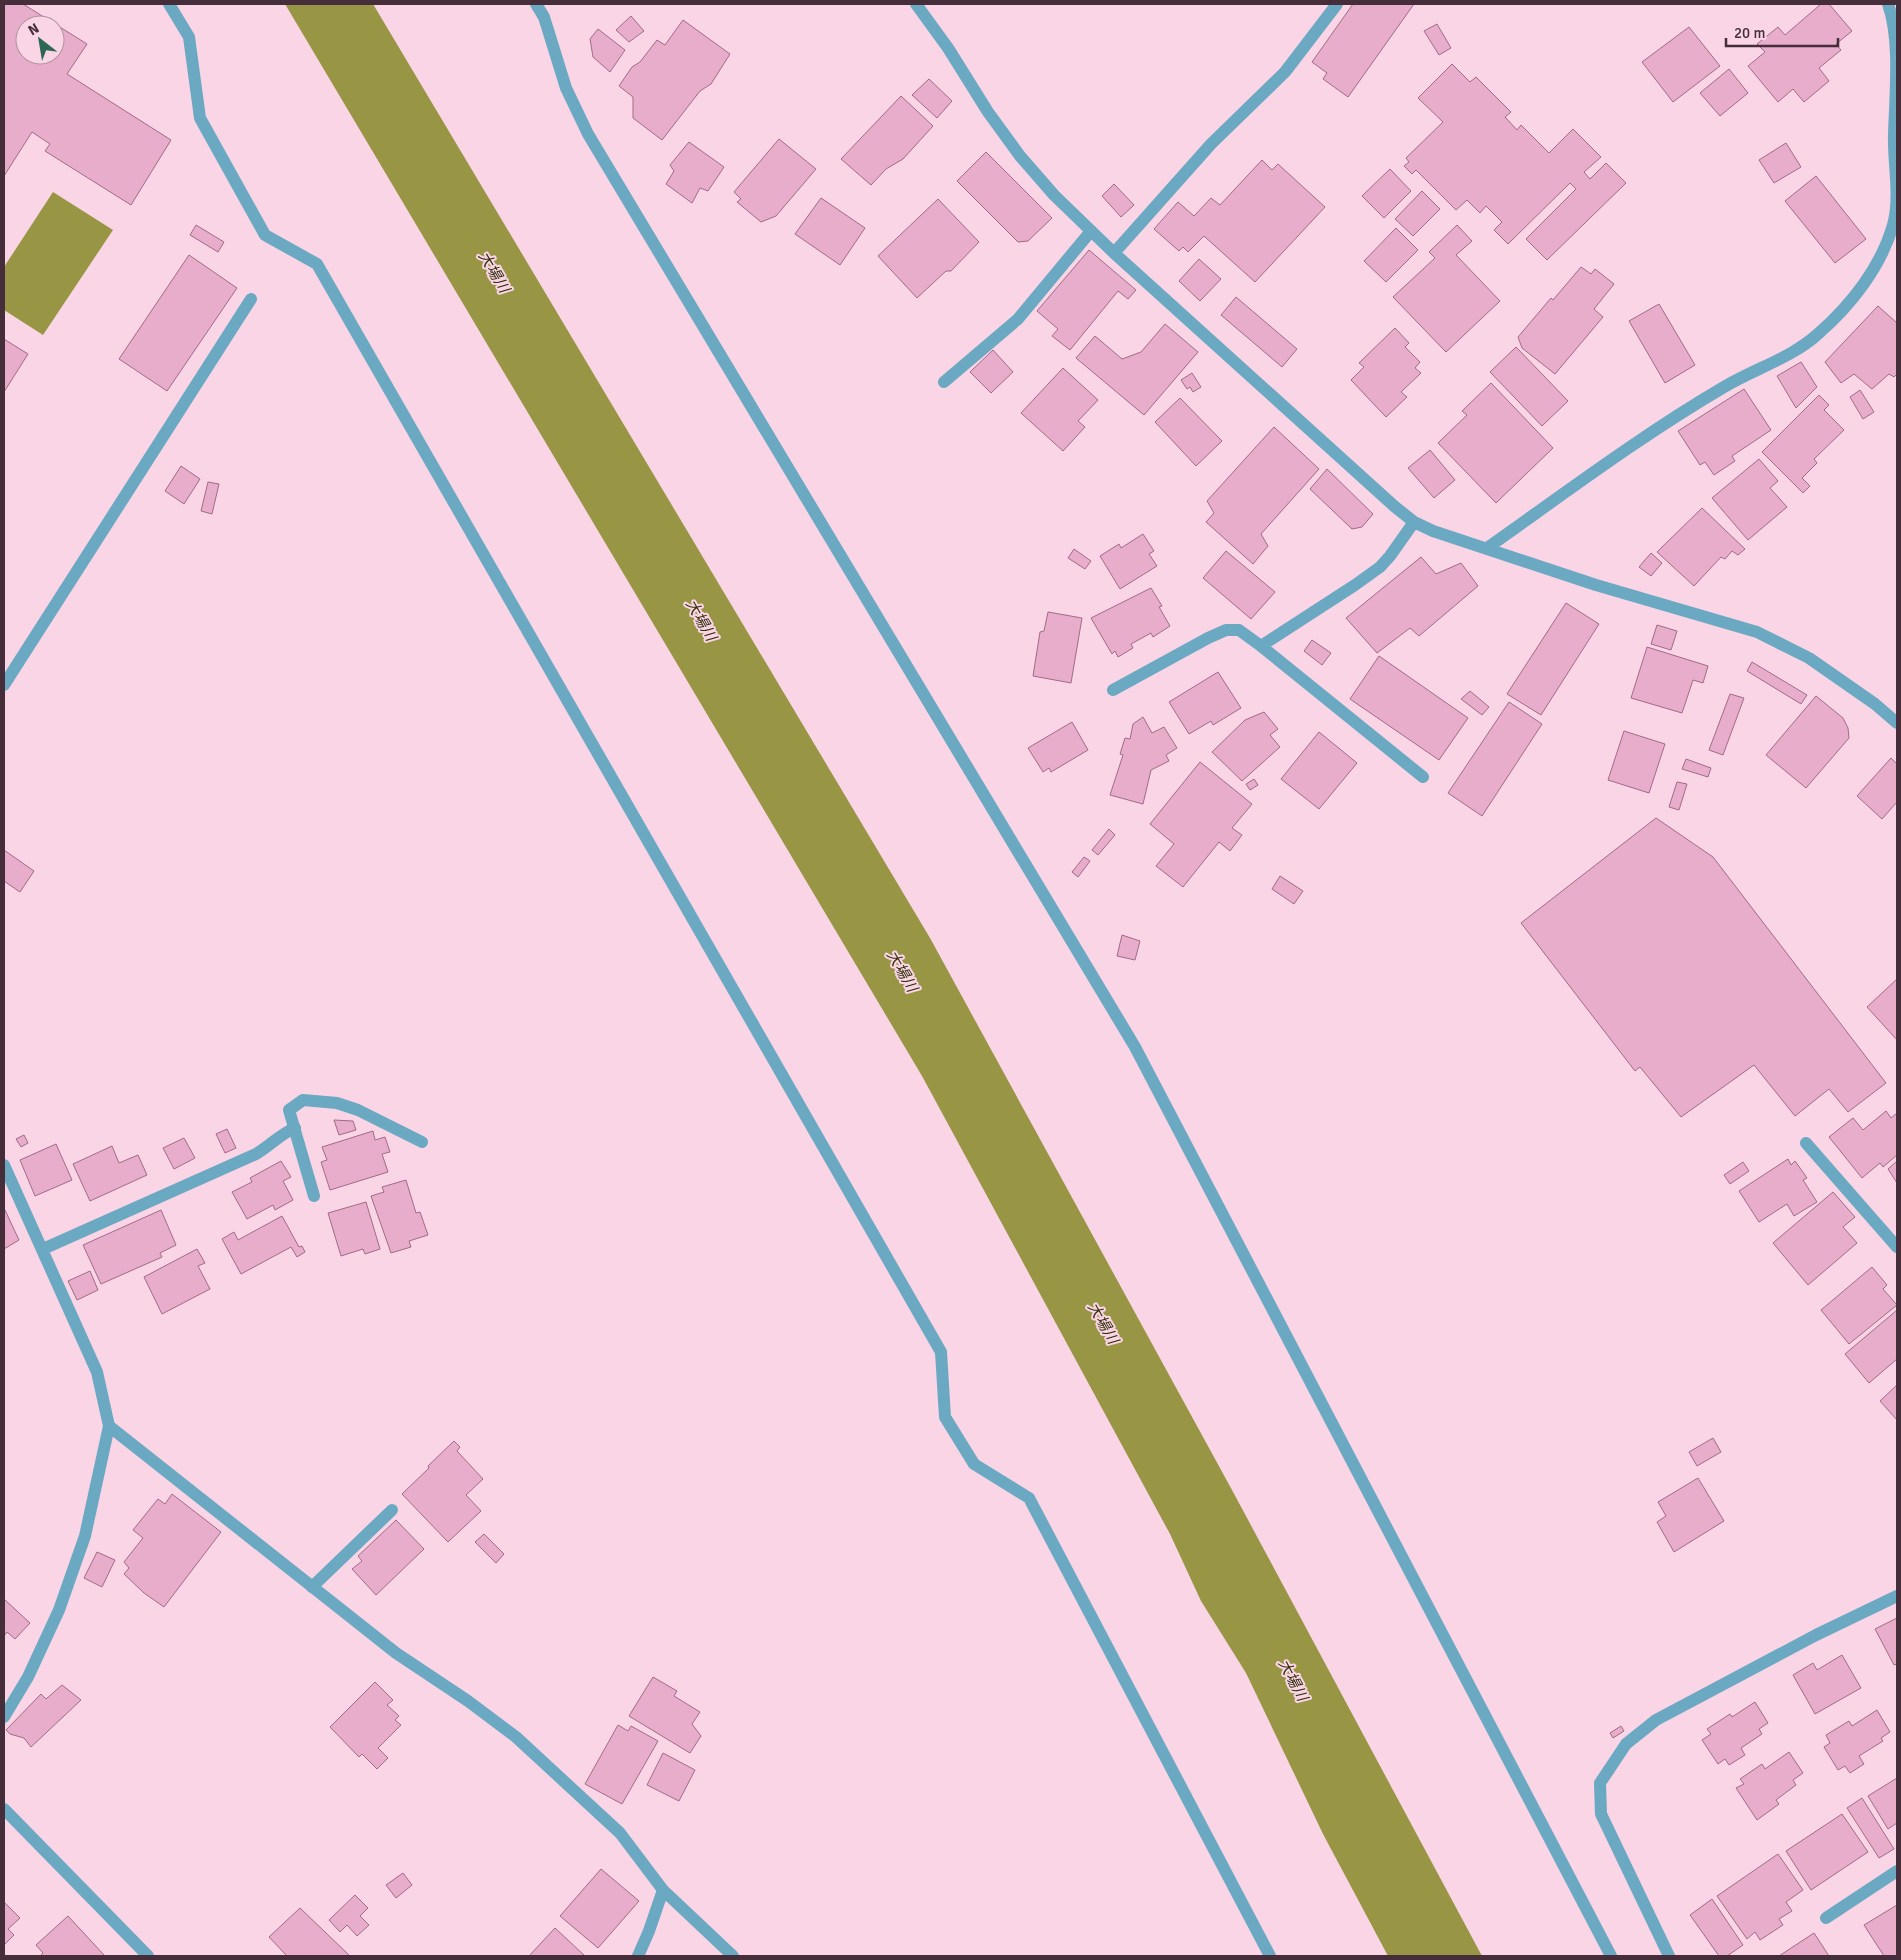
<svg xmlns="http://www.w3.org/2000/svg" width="1901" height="1960" viewBox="0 0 1901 1960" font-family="Signika,'Noto Sans JP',sans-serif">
<rect width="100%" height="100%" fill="#f9d5e6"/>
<path fill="#989644" d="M 285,4 L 373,4 L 930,938 L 1232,1490 L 1482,1956 L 1388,1956 L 1323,1834 L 1246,1673 L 1201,1601 L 1170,1534 L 922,1076 Z
M 53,192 L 113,230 L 43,335 L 4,310 L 4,267 Z"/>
<path fill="#e8adcb" stroke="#a16b87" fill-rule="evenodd" d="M 4,4 L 23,4 L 87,44 L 67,74 L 171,140 L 131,205 L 45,151 L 50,144 L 32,132 L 4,176 ZM 25,25 L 55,25 L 55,55 L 25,55 Z
M 1353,4 L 1414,4 L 1348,97 L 1323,79 L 1327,73 L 1312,62 Z
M 1821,4 L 1829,4 L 1852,31 L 1836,44 L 1841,50 L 1819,68 L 1829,81 L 1804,102 L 1793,89 L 1778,102 L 1748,66 L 1765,52 L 1757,44 L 1778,27 L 1785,35 Z
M 631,16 L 644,31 L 629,42 L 616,30 Z
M 683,20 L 730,54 L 711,84 L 700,91 L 662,140 L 633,118 L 633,97 L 619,86 L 632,67 L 640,62 L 657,40 L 665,45 Z
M 1437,24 L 1451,48 L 1439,55 L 1424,31 Z
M 1689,27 L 1720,66 L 1673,102 L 1642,62 Z
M 598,29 L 625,50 L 610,72 L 593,57 L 590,39 Z
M 1452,64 L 1470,82 L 1476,77 L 1511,112 L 1505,117 L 1517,130 L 1521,125 L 1549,153 L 1573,129 L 1601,157 L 1584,172 L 1590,179 L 1606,163 L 1626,183 L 1547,260 L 1526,239 L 1576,189 L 1570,183 L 1508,244 L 1494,230 L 1502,222 L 1486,206 L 1480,213 L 1467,200 L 1456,210 L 1416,170 L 1412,174 L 1404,166 L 1409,162 L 1406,158 L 1443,122 L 1418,98 Z
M 1729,69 L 1748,93 L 1720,116 L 1700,93 Z
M 929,79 L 952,101 L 937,118 L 912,95 Z
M 901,96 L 933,126 L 903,159 L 886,169 L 871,185 L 841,159 Z
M 779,139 L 816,169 L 776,216 L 761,222 L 737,202 L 741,199 L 734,192 Z
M 689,142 L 724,167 L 708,191 L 700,188 L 692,203 L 666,184 L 674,171 L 670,165 Z
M 1786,143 L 1801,167 L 1774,183 L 1759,160 Z
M 986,152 L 1052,218 L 1028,241 L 1018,242 L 957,181 Z
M 1262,160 L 1272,170 L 1278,164 L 1325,207 L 1255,282 L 1204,236 L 1188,252 L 1183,247 L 1179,251 L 1154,229 L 1178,202 L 1194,216 L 1211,198 L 1220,205 Z
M 1390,169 L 1411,191 L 1384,218 L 1362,196 Z
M 1816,176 L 1866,239 L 1835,263 L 1785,201 Z
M 1114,184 L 1134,205 L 1121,217 L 1102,196 Z
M 1422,191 L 1440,209 L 1413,236 L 1395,219 Z
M 821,198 L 865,228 L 840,265 L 795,234 Z
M 938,199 L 979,242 L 951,271 L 946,271 L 917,298 L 878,256 Z
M 196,225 L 224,242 L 218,252 L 190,235 Z
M 1457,225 L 1472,241 L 1456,255 L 1500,301 L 1446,352 L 1393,297 L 1435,258 L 1429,252 Z
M 1396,228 L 1418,250 L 1386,282 L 1364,261 Z
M 1089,250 L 1136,290 L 1128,299 L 1118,291 L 1070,350 L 1052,336 L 1058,329 L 1037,311 Z
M 189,255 L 237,288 L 167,391 L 119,359 Z
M 1199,259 L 1221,279 L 1200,301 L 1179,281 Z
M 1581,267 L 1591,274 L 1595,269 L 1614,284 L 1594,309 L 1603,317 L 1555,374 L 1522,348 L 1518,337 L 1551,298 L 1553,300 Z
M 1236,297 L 1297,349 L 1282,367 L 1221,315 Z
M 1659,304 L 1695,365 L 1665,383 L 1629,321 Z
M 1878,306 L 1897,323 L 1897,374 L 1894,377 L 1889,374 L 1872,389 L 1854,374 L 1841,383 L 1825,362 Z
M 1165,324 L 1198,352 L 1144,415 L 1076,358 L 1095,336 L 1122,359 L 1141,352 Z
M 1395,328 L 1409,343 L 1405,347 L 1420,362 L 1415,368 L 1421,373 L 1401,392 L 1407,397 L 1386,417 L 1351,380 L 1364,367 L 1359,363 Z
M 4,339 L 28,354 L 4,392 Z
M 1516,347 L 1568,401 L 1542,426 L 1490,372 Z
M 993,350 L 1013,372 L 991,393 L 970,372 Z
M 1801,362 L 1817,387 L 1796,408 L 1777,376 Z
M 1063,368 L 1098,400 L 1078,421 L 1085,427 L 1063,451 L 1021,413 Z
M 1192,373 L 1201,387 L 1193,392 L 1190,387 L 1187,389 L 1181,380 Z
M 1491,383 L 1553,448 L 1496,503 L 1438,443 L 1467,415 L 1462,411 Z
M 1744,389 L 1771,430 L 1732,456 L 1735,461 L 1714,475 L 1705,462 L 1700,465 L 1678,431 Z
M 1860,390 L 1874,412 L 1863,419 L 1850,397 Z
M 1819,395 L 1829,405 L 1824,410 L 1844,430 L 1814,459 L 1817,463 L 1802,478 L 1810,486 L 1803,493 L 1762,452 Z
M 1180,398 L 1222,441 L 1196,466 L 1155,422 Z
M 1274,427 L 1319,469 L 1261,534 L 1268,546 L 1253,564 L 1206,522 L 1214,513 L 1207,501 Z
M 1430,450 L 1455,480 L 1434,498 L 1408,468 Z
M 1759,459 L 1778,481 L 1770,488 L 1787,507 L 1748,540 L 1712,498 Z
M 181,466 L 200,479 L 184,504 L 165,491 Z
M 1327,469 L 1373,514 L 1362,527 L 1352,529 L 1310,489 Z
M 208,482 L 219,484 L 212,514 L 201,511 Z
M 1702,508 L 1745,549 L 1738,555 L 1732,551 L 1725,559 L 1721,557 L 1694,586 L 1657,552 Z
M 1143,534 L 1154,551 L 1149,554 L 1157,566 L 1120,589 L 1100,556 L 1119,544 L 1121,548 Z
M 1074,549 L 1091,561 L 1085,569 L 1068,558 Z
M 1226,551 L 1275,592 L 1251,619 L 1203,578 Z
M 1651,553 L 1662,563 L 1651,576 L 1639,567 Z
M 1421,557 L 1436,574 L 1461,563 L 1478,586 L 1419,636 L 1410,628 L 1377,653 L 1346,618 Z
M 1151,588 L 1162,606 L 1159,607 L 1170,626 L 1153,637 L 1151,633 L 1131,644 L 1133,648 L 1118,657 L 1115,651 L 1112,654 L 1091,618 Z
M 1566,603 L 1599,624 L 1541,715 L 1507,694 Z
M 1048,612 L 1082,618 L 1071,683 L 1033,676 L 1040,632 L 1044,631 Z
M 1657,625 L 1677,631 L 1671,650 L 1651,644 Z
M 1312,640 L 1331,653 L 1322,665 L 1304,651 Z
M 1647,647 L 1708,666 L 1703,683 L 1693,680 L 1682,713 L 1631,698 Z
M 1379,656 L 1468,718 L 1439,760 L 1350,699 Z
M 1752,662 L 1807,695 L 1801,704 L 1747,671 Z
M 1218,672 L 1241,708 L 1213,725 L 1211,721 L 1189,734 L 1169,702 Z
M 1470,691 L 1489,707 L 1482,715 L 1461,699 Z
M 1730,694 L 1744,698 L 1723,755 L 1709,750 Z
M 1816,696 L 1843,718 L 1848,728 L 1849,738 L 1806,788 L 1766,755 Z
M 1509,702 L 1542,724 L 1482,816 L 1448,793 Z
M 1264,712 L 1278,729 L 1270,735 L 1280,747 L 1242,781 L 1212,752 L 1245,720 Z
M 1143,717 L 1152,733 L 1164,727 L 1177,748 L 1166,755 L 1169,761 L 1151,770 L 1143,804 L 1110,795 L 1123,755 L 1120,754 L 1125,738 L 1130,739 L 1133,724 Z
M 1072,722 L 1088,750 L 1051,772 L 1049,768 L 1043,772 L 1028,748 Z
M 1624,731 L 1665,744 L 1649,793 L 1608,780 Z
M 1319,732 L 1357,763 L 1319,809 L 1281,779 Z
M 1891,758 L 1897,764 L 1897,802 L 1882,819 L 1857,796 Z
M 1686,759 L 1711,768 L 1708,777 L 1682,769 Z
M 1200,762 L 1252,804 L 1232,828 L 1242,835 L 1230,851 L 1219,842 L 1183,887 L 1156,866 L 1174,844 L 1150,824 Z
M 1254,779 L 1258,785 L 1250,790 L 1246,784 Z
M 1677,782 L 1687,784 L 1679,810 L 1669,807 Z
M 1656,818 L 1713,857 L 1886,1083 L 1848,1112 L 1829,1089 L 1795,1116 L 1754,1065 L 1681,1117 L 1640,1067 L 1635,1071 L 1521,923 Z
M 1109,829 L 1115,835 L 1098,855 L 1092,850 Z
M 4,850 L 34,871 L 20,892 L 4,881 Z
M 1084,857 L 1090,861 L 1078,877 L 1072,872 Z
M 1280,876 L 1303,891 L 1294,904 L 1272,889 Z
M 1122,935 L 1140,941 L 1135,960 L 1117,956 Z
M 1897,979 L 1897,1040 L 1867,1007 Z
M 1886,1111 L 1891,1118 L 1897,1113 L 1897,1155 L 1883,1167 L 1880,1163 L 1862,1178 L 1829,1137 L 1853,1118 L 1863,1130 Z
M 334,1120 L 353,1121 L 356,1130 L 339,1135 Z
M 227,1129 L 236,1148 L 225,1153 L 216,1134 Z
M 373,1131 L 375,1140 L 385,1137 L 390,1152 L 382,1154 L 388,1172 L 330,1190 L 321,1162 L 327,1160 L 322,1147 Z
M 24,1135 L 28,1143 L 21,1147 L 16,1139 Z
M 184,1138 L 195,1158 L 174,1169 L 163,1148 Z
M 56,1144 L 72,1180 L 35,1196 L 20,1160 Z
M 112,1146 L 119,1163 L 138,1155 L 147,1175 L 90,1201 L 73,1164 Z
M 1788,1159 L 1791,1165 L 1795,1161 L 1807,1178 L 1803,1180 L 1817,1202 L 1794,1216 L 1787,1204 L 1759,1222 L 1739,1191 Z
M 281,1161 L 291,1177 L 283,1181 L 293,1200 L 275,1210 L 273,1205 L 247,1219 L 232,1192 L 252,1182 L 250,1178 Z
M 1897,1161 L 1897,1183 L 1888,1169 Z
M 1743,1162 L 1749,1171 L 1730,1184 L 1724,1175 Z
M 406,1180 L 416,1213 L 420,1212 L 428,1235 L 409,1241 L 411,1247 L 391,1253 L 371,1196 L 384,1192 L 382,1187 Z
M 1833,1192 L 1855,1217 L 1843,1227 L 1857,1243 L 1808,1285 L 1773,1243 Z
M 366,1202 L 380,1249 L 365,1254 L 363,1249 L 341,1256 L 328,1213 Z
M 4,1208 L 19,1240 L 4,1249 Z
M 161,1210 L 176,1245 L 160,1253 L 162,1257 L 101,1284 L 83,1245 Z
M 282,1216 L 299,1247 L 302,1246 L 305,1252 L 297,1257 L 291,1247 L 241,1274 L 222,1239 L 234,1232 L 238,1240 Z
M 197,1249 L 205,1263 L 198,1266 L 210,1289 L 162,1314 L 144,1277 Z
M 1872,1267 L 1887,1285 L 1883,1289 L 1897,1305 L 1849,1344 L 1821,1310 Z
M 90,1271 L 98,1290 L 77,1300 L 68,1281 Z
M 1897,1310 L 1897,1359 L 1869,1383 L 1845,1354 Z
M 1897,1385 L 1897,1420 L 1880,1401 Z
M 1713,1438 L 1721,1452 L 1697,1466 L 1689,1452 Z
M 454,1441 L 460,1447 L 457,1451 L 483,1479 L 466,1495 L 481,1511 L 448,1542 L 402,1494 L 429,1468 L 428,1466 Z
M 1698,1478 L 1724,1521 L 1674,1552 L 1657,1522 L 1666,1516 L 1658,1502 Z
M 172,1494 L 221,1532 L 164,1607 L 144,1593 L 124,1574 L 129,1568 L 124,1562 L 143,1538 L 133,1530 L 158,1499 L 165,1504 Z
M 396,1520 L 424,1549 L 376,1595 L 352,1569 L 362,1561 L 358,1556 Z
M 484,1534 L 504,1554 L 496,1563 L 475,1542 Z
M 97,1552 L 115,1560 L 102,1587 L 84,1578 Z
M 4,1599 L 30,1623 L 15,1639 L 7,1632 L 4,1636 Z
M 1897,1618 L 1897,1664 L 1894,1665 L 1875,1629 Z
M 1842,1655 L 1861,1688 L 1815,1714 L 1793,1675 L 1813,1663 L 1817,1670 Z
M 653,1677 L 677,1691 L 674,1696 L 700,1712 L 692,1724 L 701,1736 L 690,1753 L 629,1716 Z
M 375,1682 L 393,1700 L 387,1705 L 399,1716 L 395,1720 L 401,1725 L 378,1748 L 388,1758 L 377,1769 L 362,1754 L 359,1757 L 330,1727 Z
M 62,1685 L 81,1700 L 31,1747 L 24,1738 L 10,1734 L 6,1730 L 41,1694 L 46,1699 Z
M 1755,1702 L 1768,1723 L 1759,1729 L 1762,1734 L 1741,1748 L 1745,1755 L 1729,1765 L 1725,1759 L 1718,1764 L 1702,1740 L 1711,1734 L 1707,1729 L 1730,1714 L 1732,1717 Z
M 1877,1710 L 1890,1732 L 1881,1738 L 1883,1741 L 1859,1756 L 1864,1764 L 1850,1773 L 1845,1766 L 1838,1770 L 1824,1747 L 1830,1743 L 1826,1735 L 1849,1721 L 1852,1726 Z
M 618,1725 L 628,1731 L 631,1726 L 658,1741 L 622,1804 L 585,1784 Z
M 1621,1726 L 1624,1731 L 1613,1738 L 1610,1733 Z
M 1789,1752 L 1803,1773 L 1793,1780 L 1796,1785 L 1776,1800 L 1779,1804 L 1757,1820 L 1736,1788 L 1744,1784 L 1740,1779 L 1762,1764 L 1765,1769 Z
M 663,1753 L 695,1770 L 679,1801 L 647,1785 Z
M 1897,1778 L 1897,1823 L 1888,1829 L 1868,1796 Z
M 1862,1798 L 1894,1849 L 1879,1858 L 1847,1808 Z
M 1842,1814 L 1868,1852 L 1811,1890 L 1786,1851 Z
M 1778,1854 L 1803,1890 L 1786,1902 L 1792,1911 L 1779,1919 L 1783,1925 L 1760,1940 L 1755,1932 L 1747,1939 L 1717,1896 Z
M 601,1869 L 639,1901 L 598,1948 L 560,1916 Z
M 403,1873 L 412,1885 L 396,1898 L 386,1885 Z
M 355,1895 L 368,1908 L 360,1916 L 369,1925 L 357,1936 L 347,1925 L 340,1932 L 329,1920 Z
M 1712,1899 L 1743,1945 L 1727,1956 L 1719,1956 L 1690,1915 Z
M 4,1902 L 20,1918 L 8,1929 L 14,1935 L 4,1945 Z
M 1897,1905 L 1897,1956 L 1884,1956 L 1864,1925 Z
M 300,1908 L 350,1956 L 287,1956 L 269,1937 Z
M 68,1916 L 104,1955 L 102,1956 L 40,1956 L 43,1953 L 36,1945 Z
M 555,1928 L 585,1956 L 529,1956 Z
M 1814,1933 L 1829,1956 L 1779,1956 Z"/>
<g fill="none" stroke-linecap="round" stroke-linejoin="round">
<path stroke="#6ba8c2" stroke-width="12" d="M 944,382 L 1018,319 L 1091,231
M 314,1196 L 289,1110 L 303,1100 L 337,1103 L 358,1110 L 422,1142
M 312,1587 L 392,1510"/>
<path stroke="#6ba8c2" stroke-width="12" d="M 169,4 L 189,37 L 200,118 L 265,235 L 317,264 L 941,1352 L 945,1417 L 974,1464 L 1029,1498 L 1270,1956
M 536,4 L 544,17 L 566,88 L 588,134 L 1135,1047 L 1611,1956
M 916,4 L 948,48 L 988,112 L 1020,156 L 1054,195 L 1114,253 L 1394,506 L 1414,522 L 1433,531 L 1596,585 L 1757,632 L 1809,658 L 1875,704 L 1897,723
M 1114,253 L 1211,144 L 1285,72 L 1337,4
M 1487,548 C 1565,493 1642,435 1724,387 C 1756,368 1792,358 1819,333 C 1851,305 1881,267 1893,225 C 1901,196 1893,164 1894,135 C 1895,96 1901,40 1888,4
M 1261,646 L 1423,777
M 4,685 L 251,299
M 1113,690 L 1208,638 L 1226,630 L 1239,630 L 1261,646 L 1355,585 L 1380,567 L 1390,556 L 1414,522
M 1806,1143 L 1897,1247
M 4,1165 L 97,1372 L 109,1426 L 85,1536 L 59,1610 L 28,1677 L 4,1717
M 43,1249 L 256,1154 C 270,1146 280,1134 295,1128
M 109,1426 L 396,1653 L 468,1701 L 516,1737 L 620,1833 L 663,1890 L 649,1931 L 638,1956
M 663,1890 L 733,1956
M 1826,1918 L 1897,1871
M 1669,1956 L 1601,1814 L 1600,1783 L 1626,1744 L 1656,1720 L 1816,1635 L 1897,1596"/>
<path stroke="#6ba8c2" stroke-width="12" d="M 4,1809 L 148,1956"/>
</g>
<g text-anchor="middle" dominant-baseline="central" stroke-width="4" stroke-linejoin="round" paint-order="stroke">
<g font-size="15" font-style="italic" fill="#302f0a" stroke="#f9d5e6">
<text transform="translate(494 272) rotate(59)">大場川</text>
<text transform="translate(701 620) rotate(60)">大場川</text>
<text transform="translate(902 971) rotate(60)">大場川</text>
<text transform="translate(1103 1323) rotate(60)">大場川</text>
<text transform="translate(1293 1680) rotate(62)">大場川</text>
</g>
</g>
<rect width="1901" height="1960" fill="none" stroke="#452e3a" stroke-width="10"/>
<g transform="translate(40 40) rotate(329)"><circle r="24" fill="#f9d5e6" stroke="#b192a1"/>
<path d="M0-4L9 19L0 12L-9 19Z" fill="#2c6853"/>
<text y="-8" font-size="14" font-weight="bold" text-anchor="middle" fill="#452e3a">N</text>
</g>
<path d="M1726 38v8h112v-8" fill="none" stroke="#452e3a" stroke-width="2.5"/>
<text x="1734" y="38" font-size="15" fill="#452e3a" stroke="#f9d5e6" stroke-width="4" paint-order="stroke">20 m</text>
</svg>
